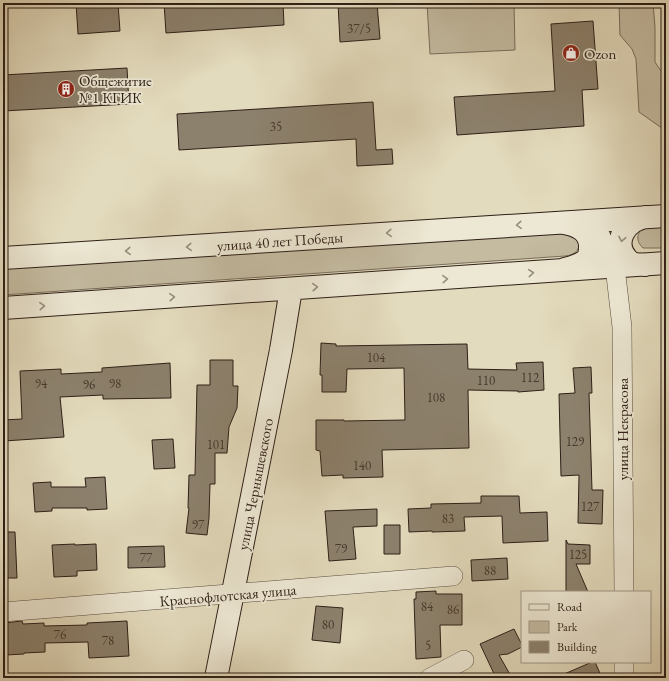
<svg xmlns="http://www.w3.org/2000/svg" width="669" height="681" viewBox="0 0 669 681" font-family="'EB Garamond',serif">
<rect width="100%" height="100%" fill="#e3dbbd"/>
<filter id="stains"><feTurbulence type="fractalNoise" baseFrequency=".005" numOctaves="4"/><feColorMatrix values="0 0 0 0 .2 0 0 0 0 .09 0 0 0 0 .02 0 0 0 .5 -.17"/></filter>
<radialGradient id="worn" r=".72"><stop offset=".6" stop-color="#630" stop-opacity="0"/><stop offset="1" stop-color="#630" stop-opacity=".3"/></radialGradient>
<path fill="#c4bba1" stroke="#796d5c" d="M 427,3 L 514,3 L 515,50 L 430,54 Z
M 619,3 L 653,3 L 655,27 L 655,62 L 661,71 L 666,68 L 666,131 L 639,112 L 636,59 L 632,49 L 620,35 Z
M 666,224 L 666,248 L 643,248 C 637,242 636,237 641,229 Z
M 569,231 L 580,243 C 578,252 574,255 565,256 L 3,295 L 3,267 Z"/>
<path fill="#8c816d" stroke="#2e1f17" d="M 76,3 L 118,3 L 120,31 L 78,34 Z
M 164,3 L 283,3 L 284,25 L 166,33 Z
M 338,3 L 377,3 L 380,39 L 340,42 Z
M 593,21 L 598,89 L 582,90 L 584,126 L 457,135 L 454,97 L 555,91 L 551,24 Z
M 127,68 L 129,104 L 3,111 L 3,75 Z
M 373,102 L 376,150 L 392,149 L 393,164 L 357,166 L 356,139 L 179,150 L 177,114 Z
M 321,343 L 336,344 L 336,346 L 467,344 L 468,369 L 517,370 L 516,363 L 543,362 L 544,390 L 518,392 L 518,391 L 468,390 L 469,448 L 382,450 L 383,477 L 343,478 L 343,475 L 322,476 L 320,451 L 316,450 L 316,420 L 344,420 L 344,421 L 405,420 L 404,368 L 347,369 L 346,392 L 322,392 L 322,375 L 320,375 Z
M 210,360 L 233,360 L 233,386 L 238,386 L 237,408 L 229,427 L 227,453 L 215,453 L 215,484 L 210,484 L 209,518 L 207,535 L 186,533 L 189,508 L 188,508 L 189,475 L 195,475 L 197,385 L 210,385 Z
M 170,363 L 171,398 L 103,399 L 103,395 L 60,397 L 64,437 L 4,441 L 3,420 L 22,419 L 20,371 L 61,369 L 61,374 L 102,372 L 102,368 Z
M 591,367 L 592,393 L 589,393 L 592,490 L 603,490 L 602,524 L 578,523 L 579,475 L 561,476 L 559,394 L 575,393 L 573,368 Z
M 173,439 L 175,468 L 154,469 L 152,440 Z
M 105,477 L 107,509 L 87,510 L 87,508 L 52,508 L 52,511 L 35,512 L 33,483 L 51,482 L 51,487 L 86,487 L 85,478 Z
M 481,496 L 519,496 L 520,513 L 547,512 L 548,541 L 503,543 L 502,516 L 464,517 L 465,531 L 432,532 L 432,531 L 409,532 L 408,509 L 431,508 L 431,504 L 481,503 Z
M 377,509 L 377,526 L 353,527 L 356,559 L 329,561 L 325,511 Z
M 384,525 L 400,525 L 400,554 L 384,554 Z
M 3,532 L 15,532 L 17,578 L 3,578 Z
M 566,540 L 568,544 L 590,545 L 590,564 L 576,564 L 588,592 L 566,592 Z
M 75,544 L 75,545 L 96,544 L 97,570 L 77,571 L 77,576 L 54,577 L 52,545 Z
M 164,546 L 165,567 L 128,568 L 128,547 Z
M 507,558 L 508,579 L 472,581 L 471,560 Z
M 436,591 L 436,594 L 462,594 L 462,625 L 440,625 L 441,657 L 416,659 L 414,599 L 416,599 L 416,592 Z
M 316,606 L 343,608 L 340,643 L 312,640 Z
M 22,621 L 23,624 L 44,623 L 44,626 L 87,625 L 87,623 L 127,621 L 129,656 L 89,658 L 88,642 L 45,643 L 45,652 L 24,653 L 24,654 L 6,655 L 4,623 Z
M 514,629 L 522,645 L 522,647 L 508,654 L 499,655 L 512,678 L 496,678 L 480,644 Z
M 592,662 L 595,662 L 602,678 L 555,678 Z"/>
<g fill="none" stroke-linecap="round" stroke-linejoin="round">
<g stroke="#5b4e40" stroke-width="20">
<path id="street" d="M 593,220 L 615,267 L 622,327 L 624,592
M 3,612 L 453,576
M 624,662 L 624,678
M 430,678 L 464,660"/>
</g>
<g stroke="#2e1f17" stroke-width="24">
<path id="secondary" d="M 563,223 C 576,225 589,230 590,245 C 590,249 590,254 588,258 C 583,264 573,267 565,269
M 3,258 L 666,216
M 645,265 C 642,264 639,265 636,264 C 632,264 630,262 627,259 C 612,243 625,220 646,217
M 3,308 L 666,263
M 216,678 L 281,350 L 291,289"/>
</g>
<use href="#street" stroke="#ede8d4" stroke-width="19"/>
<use href="#secondary" stroke="#ede8d4" stroke-width="22"/>
</g>
<defs><path id="oneway-chevron" d="M-2-3.5L2.5 0L-2 3.5" fill="none" stroke-width="1.6" stroke-linecap="round" stroke-linejoin="round"/></defs>
<g stroke="#978e7f">
<use href="#oneway-chevron" transform="translate(519 225) rotate(176)"/>
<use href="#oneway-chevron" transform="translate(389 233) rotate(176)"/>
<use href="#oneway-chevron" transform="translate(622 239) rotate(101)"/>
<use href="#oneway-chevron" transform="translate(189 247) rotate(176)"/>
<use href="#oneway-chevron" transform="translate(128 251) rotate(177)"/>
<use href="#oneway-chevron" transform="translate(531 273) rotate(-5)"/>
<use href="#oneway-chevron" transform="translate(445 279) rotate(-4)"/>
<use href="#oneway-chevron" transform="translate(315 287) rotate(-4)"/>
<use href="#oneway-chevron" transform="translate(172 297) rotate(-4)"/>
<use href="#oneway-chevron" transform="translate(42 306) rotate(-4)"/>
</g>
<defs>
<g id="shop-disc" transform="scale(0.9)"><circle r="9.5" fill="#8f2418" stroke="#ede8d4"/><path d="M-5-2.5h2.3a2.7 3.5 0 0 1 5.4 0H5L5.5 6h-11ZM-1.5-2.5h3a1.5 2.3 0 0 0-3 0Z" fill="#fff"/></g>
<g id="building-disc" transform="scale(0.9)"><circle r="9.5" fill="#8f2418" stroke="#ede8d4"/><path d="M-4-6H4V6H1V3H-1V6H-4ZM-2.5-4.3h1.7v1.8h-1.7ZM.8-4.3h1.7v1.8H.8ZM-2.5-1h1.7V.8h-1.7ZM.8-1h1.7V.8H.8Z" fill="#fff"/></g>
</defs>
<g fill-rule="evenodd">
<use href="#shop-disc" x="571" y="53"/>
<use href="#building-disc" x="66" y="89"/>
</g>
<g text-anchor="middle" dominant-baseline="central" stroke-width="3.5" stroke-linejoin="round" paint-order="stroke">
<g font-size="13" fill="#46382c">
<text x="359" y="28">37/5</text>
<text x="276" y="126">35</text>
<text x="376" y="357">104</text>
<text x="530" y="377">112</text>
<text x="486" y="380">110</text>
<text x="41" y="383">94</text>
<text x="115" y="383">98</text>
<text x="89" y="384">96</text>
<text x="436" y="397">108</text>
<text x="575" y="441">129</text>
<text x="216" y="444">101</text>
<text x="362" y="465">140</text>
<text x="590" y="506">127</text>
<text x="448" y="518">83</text>
<text x="198" y="524">97</text>
<text x="341" y="548">79</text>
<text x="578" y="554">125</text>
<text x="146" y="557">77</text>
<text x="490" y="570">88</text>
<text x="427" y="606">84</text>
<text x="453" y="609">86</text>
<text x="328" y="624">80</text>
<text x="60" y="634">76</text>
<text x="108" y="640">78</text>
<text x="428" y="645">5</text>
</g>
<g font-size="15" fill="#2e1f17" stroke="#ede8d4" text-anchor="start">
<text x="584" y="53">Ozon</text>
<text x="79" y="80">Общежитие<tspan x="79" dy="17">№1 КГИК</tspan></text>
</g>
<g font-size="15" fill="#2e1f17" stroke="#ede8d4">
<text transform="translate(280 241) rotate(-4)">улица 40 лет Победы</text>
<text transform="translate(622 429) rotate(-90)">улица Некрасова</text>
<text transform="translate(255 484) rotate(-79)">улица Чернышевского</text>
<text transform="translate(228 595) rotate(-5)">Краснофлотская улица</text>
</g>
</g>
<rect width="669" height="681" fill="none" stroke="#e3dbbd" stroke-width="16"/>
<rect x="4" y="4" width="661" height="673" fill="none" stroke="#2e1f17" stroke-width="2"/>
<rect x="8" y="8" width="653" height="665" fill="none" stroke="#2e1f17"/>
<rect x="521" y="591" width="130" height="72" fill="#ede8d4" stroke="#a19888"/>
<rect x="529" y="604" width="20" height="6" fill="#ede8d4" stroke="#a19888"/>
<text x="557" y="611" font-size="12" fill="#2e1f17">Road</text>
<rect x="529" y="621" width="20" height="12" fill="#c4bba1" stroke="#a19888"/>
<text x="557" y="631" font-size="12" fill="#2e1f17">Park</text>
<rect x="529" y="641" width="20" height="12" fill="#8c816d" stroke="#a19888"/>
<text x="557" y="651" font-size="12" fill="#2e1f17">Building</text>
<rect width="100%" height="100%" filter="url(#stains)"/>
<rect width="100%" height="100%" fill="url(#worn)"/>
</svg>
